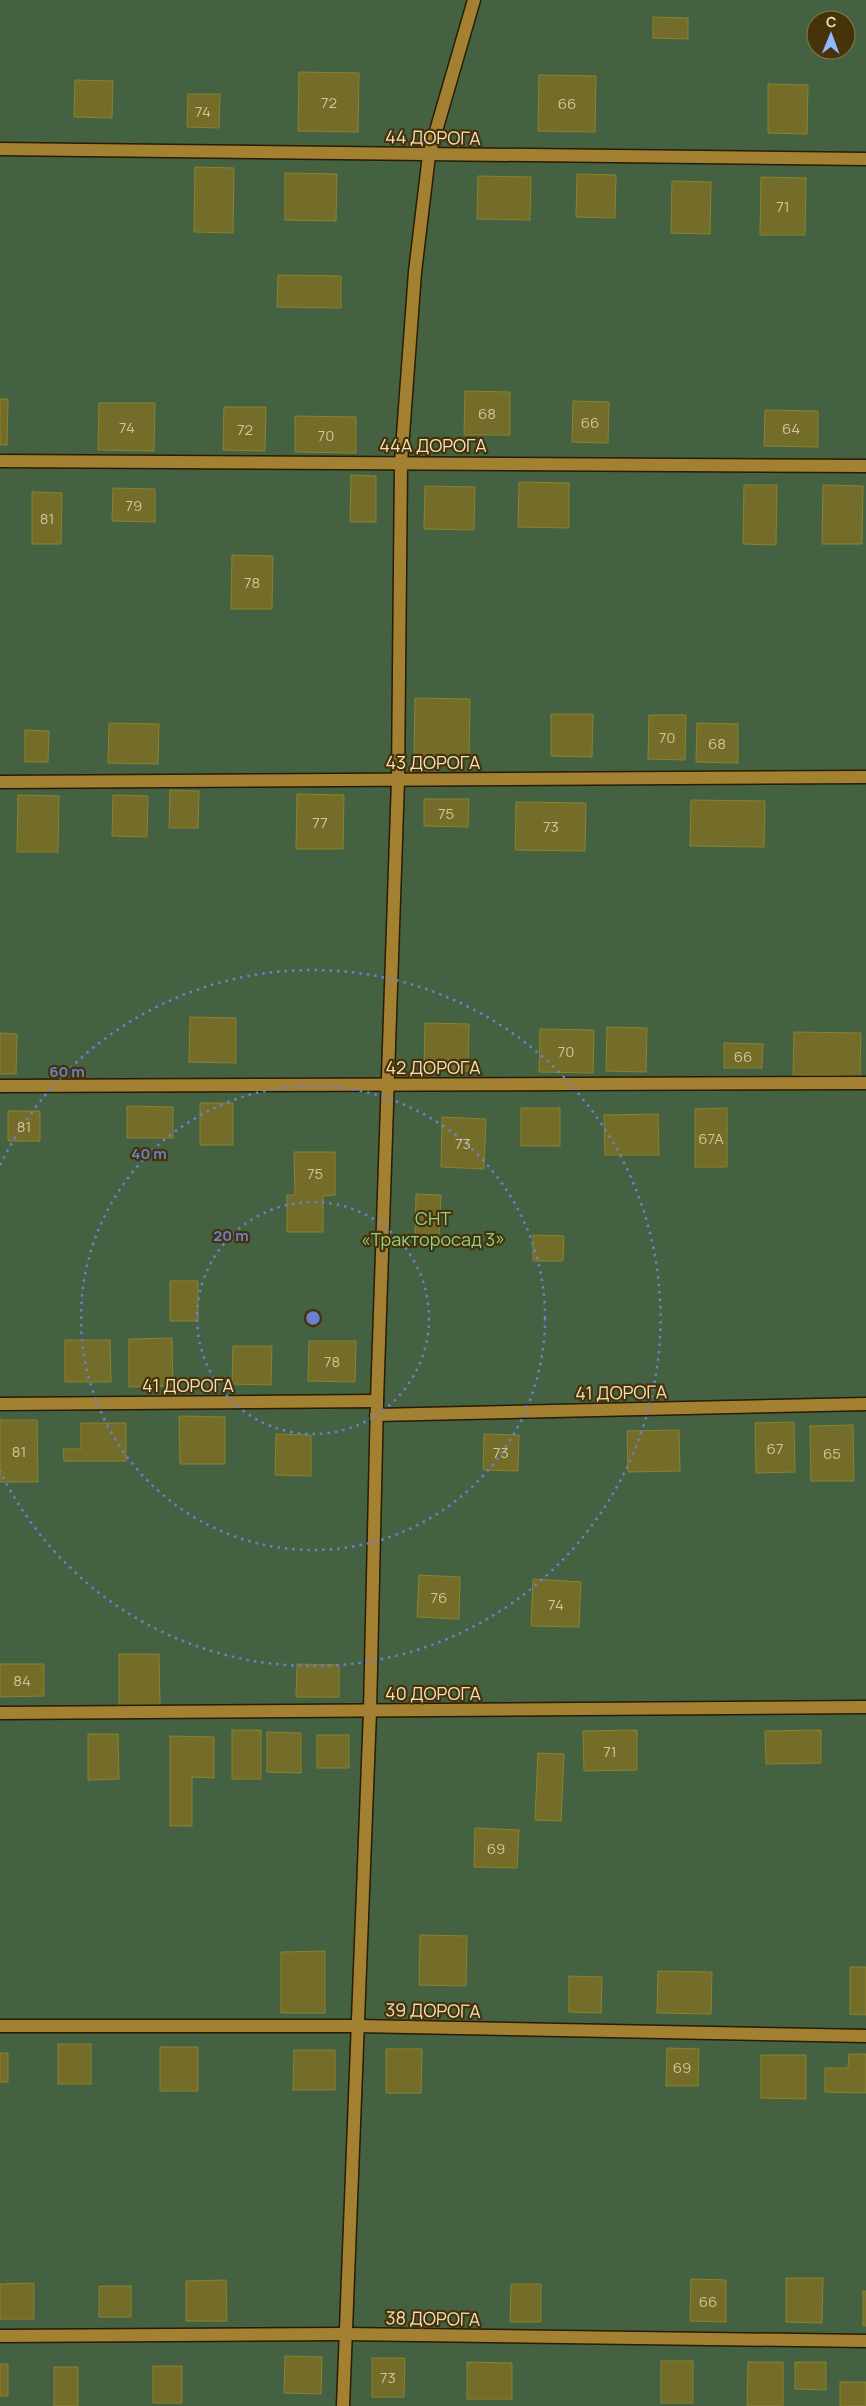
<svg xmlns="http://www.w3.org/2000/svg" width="866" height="2406" viewBox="0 0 866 2406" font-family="Manrope,sans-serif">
<rect width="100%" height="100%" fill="#463309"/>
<path fill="#446242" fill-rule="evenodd" d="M 0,0 L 866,0 L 866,2406 L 0,2406 ZM 816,20 L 846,20 L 846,50 L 816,50 Z"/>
<path fill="#746d29" stroke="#8b822f" d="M 653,17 L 688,18 L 688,39 L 653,38 Z
M 299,72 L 359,73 L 358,132 L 298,131 Z
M 539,75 L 596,76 L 595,132 L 538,131 Z
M 75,80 L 113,81 L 112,118 L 74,117 Z
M 768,84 L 808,85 L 807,134 L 768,133 Z
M 188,94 L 220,94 L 219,128 L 187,127 Z
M 195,167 L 234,168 L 233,233 L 194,232 Z
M 285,173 L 337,174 L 336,221 L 285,220 Z
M 577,174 L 616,175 L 615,218 L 576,217 Z
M 478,176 L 531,177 L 530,220 L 477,219 Z
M 761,177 L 806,178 L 805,235 L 760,235 Z
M 672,181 L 711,182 L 710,234 L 671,233 Z
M 278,275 L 341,276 L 341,308 L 277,307 Z
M 465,391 L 510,392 L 510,435 L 464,435 Z
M 0,399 L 8,399 L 7,445 L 0,445 Z
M 573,401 L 609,402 L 608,443 L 572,442 Z
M 99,403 L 155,403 L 154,451 L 98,450 Z
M 224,407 L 266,407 L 265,451 L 223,450 Z
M 765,410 L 818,411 L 818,447 L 764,446 Z
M 295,416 L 356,417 L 356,453 L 295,452 Z
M 351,475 L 376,476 L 376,522 L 350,522 Z
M 519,482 L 569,483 L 569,528 L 518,527 Z
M 744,485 L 777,485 L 776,545 L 743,544 Z
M 823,485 L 863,486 L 862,544 L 822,544 Z
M 425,486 L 475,487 L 474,530 L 424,529 Z
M 113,488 L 155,489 L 155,522 L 112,521 Z
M 32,492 L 62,493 L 61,544 L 32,544 Z
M 232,555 L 273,556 L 272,609 L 231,609 Z
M 415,698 L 470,699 L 469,757 L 414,756 Z
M 551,714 L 593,714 L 592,757 L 551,756 Z
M 649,715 L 686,715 L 685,760 L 648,759 Z
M 109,723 L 159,724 L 158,764 L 108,763 Z
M 697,723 L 738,724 L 738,763 L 696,762 Z
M 25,730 L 49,731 L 48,762 L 25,762 Z
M 170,790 L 199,791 L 198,828 L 169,828 Z
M 297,794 L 344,795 L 343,849 L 296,849 Z
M 18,795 L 59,796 L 58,852 L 17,852 Z
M 113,795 L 148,796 L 147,837 L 112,836 Z
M 424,799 L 469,799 L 468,827 L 424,826 Z
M 691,800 L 765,801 L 764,847 L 690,846 Z
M 516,802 L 586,803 L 585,851 L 515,850 Z
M 190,1017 L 236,1018 L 236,1063 L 189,1062 Z
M 425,1023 L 469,1024 L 468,1071 L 424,1070 Z
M 607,1027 L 647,1028 L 646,1072 L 606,1071 Z
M 540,1029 L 594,1030 L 593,1073 L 539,1072 Z
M 794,1032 L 861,1033 L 860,1076 L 793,1075 Z
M 0,1033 L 17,1034 L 16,1074 L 0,1074 Z
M 724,1043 L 763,1044 L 762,1068 L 724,1068 Z
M 200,1103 L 233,1103 L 233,1145 L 200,1145 Z
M 127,1106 L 173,1107 L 173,1138 L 127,1138 Z
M 521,1108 L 560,1108 L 560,1146 L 521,1146 Z
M 727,1108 L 727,1167 L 695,1167 L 695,1109 Z
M 8,1111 L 40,1111 L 40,1141 L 8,1141 Z
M 658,1114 L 659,1155 L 605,1155 L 604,1115 Z
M 442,1117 L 486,1119 L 484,1169 L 441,1167 Z
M 294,1152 L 335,1152 L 335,1195 L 323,1196 L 323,1232 L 287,1232 L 287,1195 L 295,1195 Z
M 416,1194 L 441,1195 L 439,1237 L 415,1236 Z
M 533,1235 L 564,1236 L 563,1261 L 533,1261 Z
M 170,1281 L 198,1281 L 198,1321 L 170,1321 Z
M 172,1338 L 173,1386 L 129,1387 L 129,1339 Z
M 65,1340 L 110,1340 L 111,1382 L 65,1382 Z
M 309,1341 L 356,1341 L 355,1382 L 308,1381 Z
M 233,1346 L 272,1346 L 271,1385 L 232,1384 Z
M 179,1416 L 225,1417 L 225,1464 L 180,1464 Z
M 0,1420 L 37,1420 L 38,1482 L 0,1482 Z
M 794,1422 L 795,1472 L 756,1473 L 755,1423 Z
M 81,1423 L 126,1423 L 126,1461 L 64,1461 L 63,1449 L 81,1449 Z
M 853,1425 L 854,1481 L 811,1481 L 810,1426 Z
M 679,1430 L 680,1471 L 628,1472 L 627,1431 Z
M 276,1434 L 311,1435 L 311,1476 L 275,1475 Z
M 484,1434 L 519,1435 L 518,1471 L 483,1470 Z
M 419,1575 L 460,1577 L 459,1619 L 417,1617 Z
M 533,1579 L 581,1582 L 579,1627 L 531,1626 Z
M 119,1654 L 159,1654 L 160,1706 L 119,1706 Z
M 0,1664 L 44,1664 L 44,1696 L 0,1697 Z
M 297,1664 L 339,1665 L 339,1697 L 296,1697 Z
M 232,1730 L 261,1730 L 261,1779 L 232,1779 Z
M 637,1730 L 637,1770 L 584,1771 L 583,1731 Z
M 821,1730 L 821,1763 L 766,1764 L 765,1731 Z
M 267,1732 L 301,1733 L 301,1773 L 267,1772 Z
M 88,1734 L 118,1734 L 119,1779 L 88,1780 Z
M 317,1735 L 349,1735 L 349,1768 L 317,1768 Z
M 170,1736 L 214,1737 L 214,1778 L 192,1777 L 192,1826 L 170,1826 Z
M 538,1753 L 564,1754 L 561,1821 L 535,1820 Z
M 475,1828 L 519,1830 L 517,1868 L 474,1867 Z
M 420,1935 L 467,1936 L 466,1986 L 419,1985 Z
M 325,1951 L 325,2013 L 281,2013 L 281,1952 Z
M 850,1967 L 866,1967 L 866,2015 L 850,2014 Z
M 658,1971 L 712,1972 L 711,2014 L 657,2013 Z
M 569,1976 L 602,1977 L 601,2013 L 569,2012 Z
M 58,2044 L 91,2044 L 91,2084 L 58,2084 Z
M 160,2047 L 198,2047 L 198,2091 L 160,2091 Z
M 667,2048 L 699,2049 L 698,2086 L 666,2086 Z
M 386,2049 L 422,2049 L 421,2093 L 386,2093 Z
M 294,2050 L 335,2050 L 335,2090 L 293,2090 Z
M 0,2053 L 8,2053 L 8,2082 L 0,2082 Z
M 849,2054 L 866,2054 L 866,2093 L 825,2092 L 825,2068 L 848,2068 Z
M 761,2055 L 806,2055 L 806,2099 L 761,2098 Z
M 786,2278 L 823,2278 L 822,2323 L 786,2322 Z
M 691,2279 L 726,2280 L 726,2322 L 690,2321 Z
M 226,2280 L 227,2321 L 186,2321 L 186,2281 Z
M 34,2283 L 34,2319 L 0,2319 L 0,2284 Z
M 511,2284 L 541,2284 L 541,2322 L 510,2322 Z
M 99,2286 L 131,2286 L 131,2317 L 99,2317 Z
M 863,2291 L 866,2291 L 866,2326 L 863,2326 Z
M 285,2356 L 322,2357 L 321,2394 L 284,2393 Z
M 372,2358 L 405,2358 L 404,2397 L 372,2397 Z
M 661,2361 L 693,2361 L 693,2403 L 661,2403 Z
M 467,2362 L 512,2363 L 512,2399 L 467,2399 Z
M 748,2362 L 783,2362 L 783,2406 L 747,2406 Z
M 795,2362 L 826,2362 L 826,2390 L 795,2389 Z
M 0,2364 L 8,2364 L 8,2396 L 0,2396 Z
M 153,2366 L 182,2366 L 182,2403 L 153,2403 Z
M 54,2367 L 78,2367 L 78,2406 L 54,2406 Z
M 840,2382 L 866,2382 L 866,2406 L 840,2406 Z"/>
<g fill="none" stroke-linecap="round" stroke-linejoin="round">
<g stroke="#271c04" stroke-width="15">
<path id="lane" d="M 343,2406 L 370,1711 L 377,1401 L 398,780 L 401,462 L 415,272 L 429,155 L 474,0"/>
</g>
<g stroke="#271c04" stroke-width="15">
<path id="street" d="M 0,149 L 866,159
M 0,461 L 866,466
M 0,782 L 866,777
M 0,1086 L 866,1083
M 0,1404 L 377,1401
M 376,1415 L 866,1404
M 0,1713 L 866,1707
M 0,2026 L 357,2026 L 866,2036
M 0,2336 L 344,2334 L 866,2341"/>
</g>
<use href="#lane" stroke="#a48033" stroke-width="12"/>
<use href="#street" stroke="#a48033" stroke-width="12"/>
</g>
<g fill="none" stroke="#6881ce" stroke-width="2.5" stroke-dasharray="2.5 5">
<circle cx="313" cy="1318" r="116"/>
<circle cx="313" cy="1318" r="232"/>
<path d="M0 1165A348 348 0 1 1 0 1471"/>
</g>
<g text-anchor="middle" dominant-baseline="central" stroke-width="4.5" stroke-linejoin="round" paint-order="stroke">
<g font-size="15" fill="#d3c396">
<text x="329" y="102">72</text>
<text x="567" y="103">66</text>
<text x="203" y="111">74</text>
<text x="783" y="206">71</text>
<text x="487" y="413">68</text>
<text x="590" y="422">66</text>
<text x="127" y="427">74</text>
<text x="791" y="428">64</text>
<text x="245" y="429">72</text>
<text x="326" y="435">70</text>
<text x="134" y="505">79</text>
<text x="47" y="518">81</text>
<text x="252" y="582">78</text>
<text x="667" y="737">70</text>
<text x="717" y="743">68</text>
<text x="446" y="813">75</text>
<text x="320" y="822">77</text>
<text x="551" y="826">73</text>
<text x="566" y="1051">70</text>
<text x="743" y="1056">66</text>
<text x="24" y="1126">81</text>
<text x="711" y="1138">67А</text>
<text x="463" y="1143">73</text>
<text x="315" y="1173">75</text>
<text x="332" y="1361">78</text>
<text x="775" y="1448">67</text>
<text x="19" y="1451">81</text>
<text x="501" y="1452">73</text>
<text x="832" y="1453">65</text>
<text x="439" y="1597">76</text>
<text x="556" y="1604">74</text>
<text x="22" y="1680">84</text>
<text x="610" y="1751">71</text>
<text x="496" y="1848">69</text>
<text x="682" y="2067">69</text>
<text x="708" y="2301">66</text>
<text x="388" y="2377">73</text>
</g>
<g font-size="18" fill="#f3e0bb" stroke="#463309">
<text transform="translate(433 137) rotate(1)">44 ДОРОГА</text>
<text x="433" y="445">44А ДОРОГА</text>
<text x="433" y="762">43 ДОРОГА</text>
<text x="433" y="1067">42 ДОРОГА</text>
<text x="188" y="1385">41 ДОРОГА</text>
<text transform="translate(621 1392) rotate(-1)">41 ДОРОГА</text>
<text x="433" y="1693">40 ДОРОГА</text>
<text transform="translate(433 2010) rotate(1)">39 ДОРОГА</text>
<text transform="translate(433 2318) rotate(1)">38 ДОРОГА</text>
</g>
<g font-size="18" fill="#8fd28b" stroke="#463309">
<text x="433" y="1218">СНТ<tspan x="433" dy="21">«Тракторосад 3»</tspan></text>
</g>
</g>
<circle cx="313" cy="1318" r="8" fill="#6881ce" stroke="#463309" stroke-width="2.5"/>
<g font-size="15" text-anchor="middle" font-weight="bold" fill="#6881ce" stroke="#463309" stroke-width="4.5" stroke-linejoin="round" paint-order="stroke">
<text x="67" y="1077">60 m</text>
<text x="149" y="1159">40 m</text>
<text x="231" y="1241">20 m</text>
</g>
<g transform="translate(831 35) rotate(1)"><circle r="24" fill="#463309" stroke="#8b7850"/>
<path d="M0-4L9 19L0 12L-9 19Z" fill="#93b7fd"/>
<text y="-8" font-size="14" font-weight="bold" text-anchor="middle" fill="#f3e0bb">С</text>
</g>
</svg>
